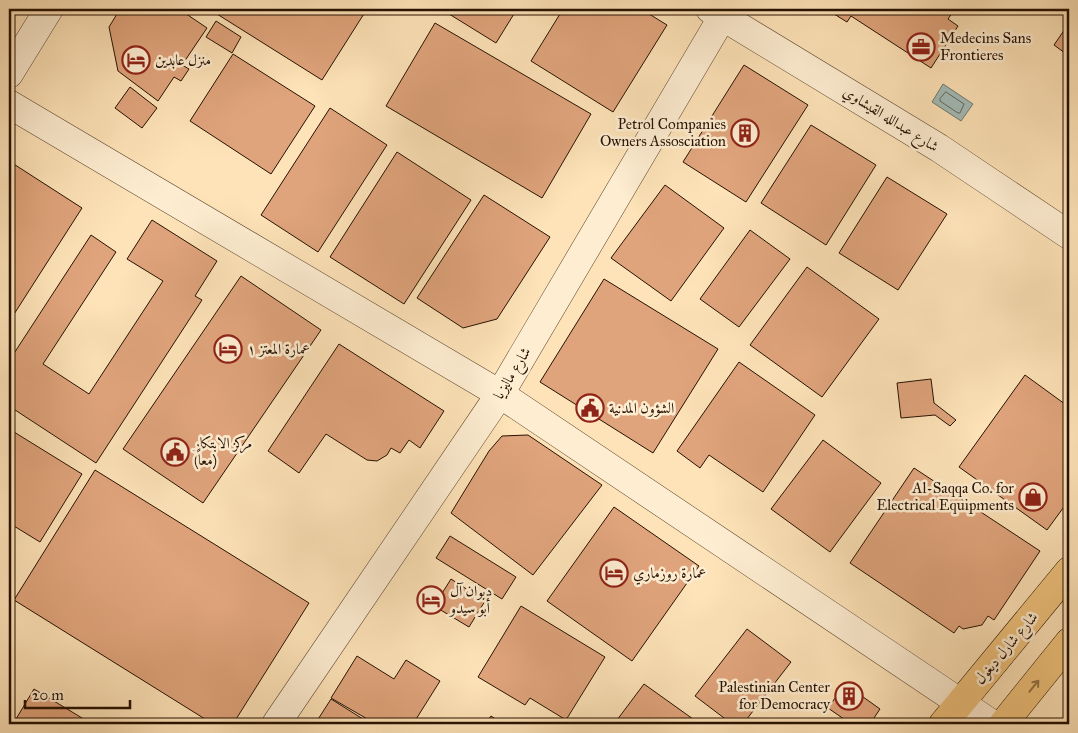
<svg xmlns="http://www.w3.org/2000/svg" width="1078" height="733" viewBox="0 0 1078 733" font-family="'IM FELL Great Primer',Amiri,serif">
<rect width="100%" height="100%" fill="#fee3b8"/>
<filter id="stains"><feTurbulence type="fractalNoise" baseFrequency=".004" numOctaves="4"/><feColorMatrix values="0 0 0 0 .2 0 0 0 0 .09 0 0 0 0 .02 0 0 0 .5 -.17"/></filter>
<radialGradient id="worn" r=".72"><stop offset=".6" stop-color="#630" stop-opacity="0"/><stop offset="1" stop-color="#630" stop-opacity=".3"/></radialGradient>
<path fill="#a3bcb8" stroke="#71786f" d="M 943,84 L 973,104 L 961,121 L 932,102 Z"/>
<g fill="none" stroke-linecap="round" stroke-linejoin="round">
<path stroke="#64665c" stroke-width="1" d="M 946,92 L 964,104 L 960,113 L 958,113 L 940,101 L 940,99 Z"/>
</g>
<path fill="#e0a47c" stroke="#261101" d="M 120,9 L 179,9 L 207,28 L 182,65 L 189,69 L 181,81 L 174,77 L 158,101 L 118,71 L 109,27 Z
M 209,9 L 367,9 L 322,80 Z
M 441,9 L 517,9 L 496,43 Z
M 563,9 L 641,9 L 667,25 L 613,112 L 531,61 Z
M 826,9 L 955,9 L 948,19 L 958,26 L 931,68 L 851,16 L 847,22 Z
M 216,21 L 241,37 L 232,53 L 206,37 Z
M 435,23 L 591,114 L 542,198 L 386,106 Z
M 1069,23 L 1069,56 L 1054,45 Z
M 233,54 L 315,106 L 271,174 L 190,121 Z
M 744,65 L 808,105 L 746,202 L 683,162 Z
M 130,87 L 157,108 L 142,128 L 115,108 Z
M 330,108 L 387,145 L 318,252 L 261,215 Z
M 811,125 L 876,165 L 826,245 L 761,203 Z
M 397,152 L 471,200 L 404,304 L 330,257 Z
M 9,161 L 82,208 L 9,322 Z
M 887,177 L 947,214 L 898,290 L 839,253 Z
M 665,185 L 724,228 L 671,301 L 611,258 Z
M 484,195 L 550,237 L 497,319 L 463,328 L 417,298 Z
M 152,220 L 217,261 L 195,296 L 202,300 L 96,463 L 9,406 L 9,361 L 91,235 L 116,252 L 43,364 L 89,394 L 163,281 L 127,259 Z
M 750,230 L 790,259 L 739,327 L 700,299 Z
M 807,267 L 879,319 L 822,397 L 750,345 Z
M 241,276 L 321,330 L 203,503 L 123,449 Z
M 604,279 L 718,349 L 653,453 L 540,382 Z
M 339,344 L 444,411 L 420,448 L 409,440 L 400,453 L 391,448 L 387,455 L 377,461 L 367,460 L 326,434 L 299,473 L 268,451 Z
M 739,362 L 815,415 L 763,492 L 709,455 L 700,468 L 677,451 Z
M 1025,375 L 1069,407 L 1069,500 L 1047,530 L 959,467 Z
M 931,379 L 934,403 L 956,420 L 950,426 L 935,415 L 901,418 L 897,383 Z
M 14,432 L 82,474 L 40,542 L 9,523 L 9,441 Z
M 528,435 L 602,485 L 533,575 L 451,513 L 489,451 L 502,436 Z
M 823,440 L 881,483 L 830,552 L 771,509 Z
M 914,468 L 1040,551 L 994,620 L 988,616 L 982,625 L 963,629 L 959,626 L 954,633 L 850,563 Z
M 95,470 L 309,603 L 233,724 L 213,724 L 14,600 Z
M 614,507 L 699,566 L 632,661 L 547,601 Z
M 450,536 L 516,577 L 502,599 L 436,558 Z
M 451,579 L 485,601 L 469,627 L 434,606 Z
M 521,606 L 605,657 L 566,720 L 530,698 L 525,705 L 478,677 Z
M 747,629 L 791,662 L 743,724 L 732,724 L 695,696 Z
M 357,656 L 394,679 L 406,660 L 440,681 L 413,724 L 376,724 L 331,698 Z
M 644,684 L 700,724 L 614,724 Z
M 845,684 L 880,709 L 870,724 L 851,724 L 828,708 Z
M 34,689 L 92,724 L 13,724 Z
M 331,699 L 371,724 L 315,724 Z
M 491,716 L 503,724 L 485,724 Z"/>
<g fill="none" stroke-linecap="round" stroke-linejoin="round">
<g stroke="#5c462f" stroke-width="29">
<path id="minor" d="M 710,9 L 939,148 L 1069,235
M 9,74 L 49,9
M 9,104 L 500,394 L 992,724
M 276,724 L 500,394 L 727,9"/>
</g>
<g stroke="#261101" stroke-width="29">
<path id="major" d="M 943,724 L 1069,571
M 1003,724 L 1069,642"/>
</g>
<use href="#minor" stroke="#feedd1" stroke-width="28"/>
<use href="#major" stroke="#efc27c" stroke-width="28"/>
</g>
<defs><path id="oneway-shaft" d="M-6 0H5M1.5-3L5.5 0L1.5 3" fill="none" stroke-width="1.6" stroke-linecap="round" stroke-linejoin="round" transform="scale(1.25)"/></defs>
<use stroke="#957245" href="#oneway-shaft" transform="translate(1034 686) rotate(-51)"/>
<defs>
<g id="office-ring" transform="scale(1.4375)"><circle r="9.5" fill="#feedd1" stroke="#8f2418" stroke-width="1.5"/><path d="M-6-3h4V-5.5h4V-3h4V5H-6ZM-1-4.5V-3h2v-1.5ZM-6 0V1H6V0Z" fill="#8f2418"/></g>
<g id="hotel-ring" transform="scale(1.4375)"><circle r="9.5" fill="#feedd1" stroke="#8f2418" stroke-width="1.5"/><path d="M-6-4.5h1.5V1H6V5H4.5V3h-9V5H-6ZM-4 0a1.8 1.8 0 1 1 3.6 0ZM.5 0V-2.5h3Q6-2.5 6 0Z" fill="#8f2418"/></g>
<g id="building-ring" transform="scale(1.4375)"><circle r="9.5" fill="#feedd1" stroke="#8f2418" stroke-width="1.5"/><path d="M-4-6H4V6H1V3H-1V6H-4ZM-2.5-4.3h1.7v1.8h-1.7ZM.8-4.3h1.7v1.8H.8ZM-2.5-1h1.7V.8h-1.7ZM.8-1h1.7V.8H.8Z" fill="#8f2418"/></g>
<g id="civic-ring" transform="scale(1.4375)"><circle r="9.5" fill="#feedd1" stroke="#8f2418" stroke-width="1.5"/><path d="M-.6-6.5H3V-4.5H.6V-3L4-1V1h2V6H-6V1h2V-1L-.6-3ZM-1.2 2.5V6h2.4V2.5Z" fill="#8f2418"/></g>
<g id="shop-ring" transform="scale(1.4375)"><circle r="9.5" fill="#feedd1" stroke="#8f2418" stroke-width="1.5"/><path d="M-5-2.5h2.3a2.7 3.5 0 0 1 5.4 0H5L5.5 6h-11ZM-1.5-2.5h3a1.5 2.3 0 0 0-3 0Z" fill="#8f2418"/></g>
</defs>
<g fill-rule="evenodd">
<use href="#office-ring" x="921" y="47"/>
<use href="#hotel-ring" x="136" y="60"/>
<use href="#building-ring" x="745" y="133"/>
<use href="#hotel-ring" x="228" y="349"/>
<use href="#civic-ring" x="590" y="408"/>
<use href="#civic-ring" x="175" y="452"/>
<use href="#shop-ring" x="1033" y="497"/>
<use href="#hotel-ring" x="614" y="573"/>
<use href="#hotel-ring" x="431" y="600"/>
<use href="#building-ring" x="849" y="696"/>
</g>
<g text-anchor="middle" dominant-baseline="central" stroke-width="5" stroke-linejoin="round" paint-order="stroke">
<g font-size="15" fill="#261101" stroke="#feedd1" text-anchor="start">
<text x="940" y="38">Medecins Sans<tspan x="940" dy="17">Frontieres</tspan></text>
<text x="155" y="60">منزل عابدين</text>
<text x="726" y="124" text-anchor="end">Petrol Companies<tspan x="726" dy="17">Owners Assosciation</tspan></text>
<text x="247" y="349">عمارة المعتز ١</text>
<text x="609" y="408">الشؤون المدنية</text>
<text x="194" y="443">مركز الابتكار<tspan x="194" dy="17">(معاً)</tspan></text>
<text x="1014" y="488" text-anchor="end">Al-Saqqa Co. for<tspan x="1014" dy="17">Electrical Equipments</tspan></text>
<text x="633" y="573">عمارة روزماري</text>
<text x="450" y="591">ديوان آل<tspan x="450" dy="17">أبو سيدو</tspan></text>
<text x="830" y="687" text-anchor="end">Palestinian Center<tspan x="830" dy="17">for Democracy</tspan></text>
</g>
<g font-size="15" fill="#261101" stroke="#feedd1">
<text transform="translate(891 119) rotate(32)">شارع عبدالله القيشاوي</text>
<text transform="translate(512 373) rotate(-59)">شارع ماليزيا</text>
<text transform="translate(1006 648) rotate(-50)">شارع شارل ديغول</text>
</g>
</g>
<rect width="1078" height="733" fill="none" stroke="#fee3b8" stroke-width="30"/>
<rect x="10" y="10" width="1058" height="713" fill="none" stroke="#261101" stroke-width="2.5"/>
<rect x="15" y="15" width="1048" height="703" fill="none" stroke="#261101"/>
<path d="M25 700v8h105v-8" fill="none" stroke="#261101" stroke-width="2.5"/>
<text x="32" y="700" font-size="15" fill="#261101" stroke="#feedd1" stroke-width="4" paint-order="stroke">20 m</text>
<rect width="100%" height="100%" filter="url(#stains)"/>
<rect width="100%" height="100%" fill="url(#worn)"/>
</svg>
